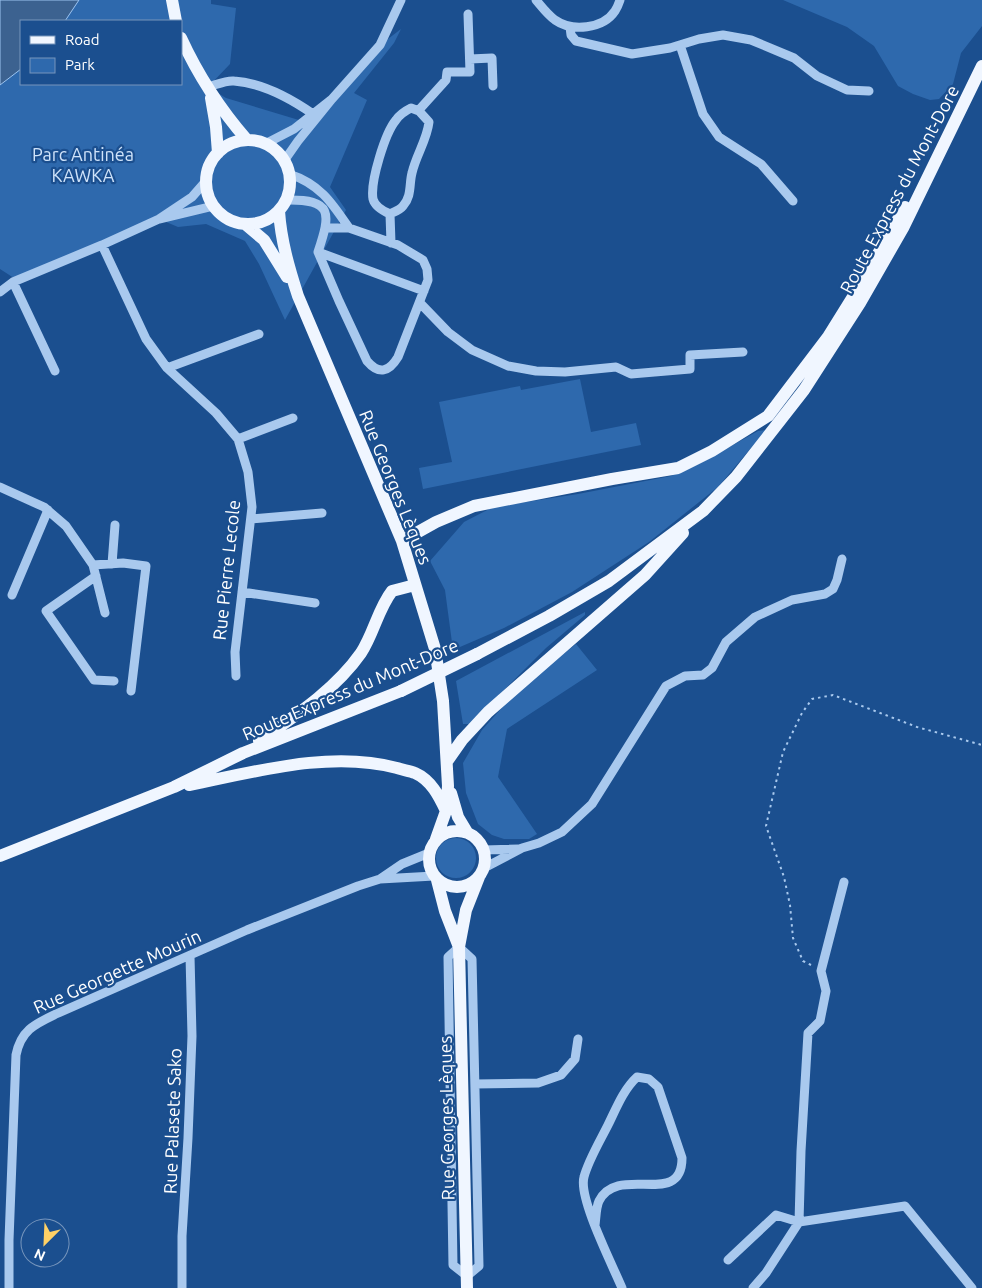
<svg xmlns="http://www.w3.org/2000/svg" width="982" height="1288" viewBox="0 0 982 1288" font-family="Ubuntu,sans-serif">
<rect width="100%" height="100%" fill="#1b4f8f"/>
<path fill="#2e69ad" d="M 44,0 L 211,0 L 211,4 L 236,8 L 230,64 L 208,87 L 226,98 L 312,124 L 380,45 L 401,29 L 394,43 L 354,93 L 367,100 L 330,187 L 346,210 L 285,320 L 259,264 L 245,241 L 206,224 L 178,227 L 159,219 L 17,280 L 0,269 L 0,62 L 21,33 L 21,84 L 181,84 L 181,21 L 30,21 Z
M 783,0 L 982,0 L 982,26 L 961,53 L 953,84 L 939,99 L 930,100 L 913,94 L 898,86 L 874,46 L 847,27 Z
M 580,379 L 591,432 L 636,423 L 641,445 L 423,489 L 419,468 L 452,462 L 439,402 L 520,386 L 521,390 Z
M 766,430 L 718,487 L 649,542 L 572,592 L 504,628 L 453,650 L 445,590 L 430,561 L 464,522 L 493,507 L 578,494 L 671,476 L 706,460 L 758,431 Z
M 585,612 L 585,615 L 546,648 L 470,724 L 463,724 L 456,681 Z
M 576,644 L 597,670 L 507,729 L 498,777 L 537,834 L 529,839 L 504,839 L 492,835 L 478,824 L 466,793 L 463,763 L 482,730 L 517,691 Z
M436 858a20 20 0 1 1 40 0a20 20 0 1 1-40 0Z"/>
<path fill="#3c6290" stroke="#9cc4f0" d="M 0,0 L 79,0 L 65,21 L 21,21 L 21,69 L 0,85 Z"/>
<g fill="none" stroke-linecap="round" stroke-linejoin="round">
<path stroke="#a9c9ee" stroke-width="2" stroke-dasharray="2.5 4" stroke-linecap="butt" d="M 811,965 L 803,961 L 793,938 L 790,905 L 784,877 L 766,826 L 783,752 L 802,713 L 812,699 L 833,695 L 917,727 L 982,745"/>
<path stroke="#a9c9ee" stroke-width="9" d="M 536,0 C 542,7 547,14 555,20 C 572,32 603,29 615,11 C 617,8 619,3 620,0
M 570,27 L 571,35 L 576,41 L 632,54 L 670,48 L 699,39 L 723,35 L 751,40 L 794,58 L 817,76 L 847,90 L 869,91
M 680,45 L 703,114 L 719,137 L 761,164 L 793,201
M 470,59 L 492,58 L 493,86
M 208,87 C 216,85 226,80 234,81 C 263,83 290,98 313,114
M 332,99 L 380,45 L 401,0
M 411,108 L 419,111 L 429,122 C 427,140 416,155 412,173 C 409,184 412,196 403,206 C 400,210 394,212 390,214 C 383,211 375,207 373,199 C 370,182 385,133 396,120 C 400,114 405,111 411,108 Z
M 418,111 L 446,80 L 447,72 L 470,72 L 468,14
M 265,144 L 294,129 L 332,99 L 298,141 L 284,161
M 289,174 C 320,184 332,203 349,228
M 206,181 L 192,197 L 159,219 L 213,206
M 286,200 C 333,199 331,213 318,252 L 339,301 L 367,361 C 379,375 389,372 398,357 L 428,280 L 427,269 L 423,260 L 398,245 L 349,228 L 326,228
M 390,214 L 391,243
M 102,245 L 146,339 L 167,368 L 216,413 L 238,439 L 248,472 L 252,507 L 235,652 L 236,676
M 318,252 L 424,291
M 13,282 L 55,371
M 0,292 L 13,282 L 102,245 L 159,219
M 420,303 L 448,332 L 472,350 L 508,366 L 536,371 L 565,372 L 616,367 L 631,374 L 690,369 L 690,355 L 743,352
M 167,368 L 259,334
M 238,439 L 293,418
M 0,487 L 44,507 L 66,526 L 93,565 L 105,613
M 251,519 L 322,513
M 112,564 L 115,525
M 93,565 L 123,563 L 146,566 L 131,691
M 96,576 L 46,611 L 94,680 L 114,681
M 242,592 L 315,603
M 12,595 L 48,510
M 484,850 L 519,849
M 484,868 L 522,848 L 539,843 L 562,832 L 592,804 L 666,686 L 685,676 L 703,675 L 712,668 L 726,642 L 755,617 L 792,600 L 825,594 L 833,589 L 837,580 L 842,559
M 380,879 L 402,864 L 429,853
M 459,947 L 472,959 L 479,1266 L 467,1276 L 453,1265 L 448,957 Z
M 475,1084 L 538,1083 L 561,1075 L 575,1059 L 578,1039
M 595,1225 C 596,1218 596,1207 599,1201 C 618,1163 682,1209 682,1158 L 658,1087 L 649,1079 L 637,1077 C 623,1090 616,1109 608,1125 C 600,1141 588,1161 584,1177 C 578,1198 613,1266 622,1288
M 728,1260 L 776,1215 L 799,1222 L 905,1206 L 972,1288
M 9,1288 L 9,1240 L 16,1055 C 21,1030 35,1024 56,1014 L 247,930 L 358,886 L 380,879 L 434,876
M 182,1288 L 182,1236 L 188,1138 L 192,1036 L 190,956
M 753,1288 L 766,1273 L 799,1222 L 801,1151 L 808,1033 L 820,1021 L 826,991 L 821,971 L 844,882"/>
<path stroke="#f0f6ff" stroke-width="12" d="M 172,0 L 176,21
M 181,38 C 198,75 220,109 247,140
M 211,98 L 216,127 L 218,153
M206 182a42 42 0 1 1 84 0a42 42 0 1 1-84 0Z
M 279,211 C 281,241 289,268 298,296 L 402,541 L 435,649 L 443,701 L 448,786 L 446,811 L 436,839
M 245,224 L 264,240 L 287,277
M 402,541 L 436,522 L 474,506 L 612,479 L 678,468 L 712,451 L 768,416 L 828,337 L 856,292 L 905,207
M 477,654 L 549,616 L 609,581 L 703,511 L 736,477 L 804,390 L 860,303 L 903,228 L 982,66
M 259,741 C 295,716 335,690 361,653 C 374,633 378,609 392,591 L 415,585
M 448,760 L 462,740 L 488,712 L 645,575 L 683,533
M 189,785 C 255,772 330,750 397,768 C 403,770 410,771 415,773 C 431,780 439,796 446,811
M 451,793 L 458,817 L 467,832
M429 859a28 28 0 1 1 56 0a28 28 0 1 1-56 0Z
M 0,856 L 174,787 L 243,753 L 401,691
M 437,880 L 445,911 L 459,947
M 467,1288 L 459,947 L 466,910 L 479,877"/>
<path stroke="#f0f6ff" stroke-width="12" d="M 401,691 L 477,654"/>
</g>
<g text-anchor="middle" dominant-baseline="central" stroke-width="4.5" stroke-linejoin="round" paint-order="stroke">
<g font-size="18" fill="#cfe3fa" stroke="#1b4f8f">
<text x="83" y="154">Parc Antinéa<tspan x="83" dy="21">KAWKA</tspan></text>
</g>
<g font-size="18" fill="#fff" stroke="#1b4f8f">
<text transform="translate(899 189) rotate(-62)">Route Express du Mont-Dore</text>
<text transform="translate(396 487) rotate(68)">Rue Georges Lèques</text>
<text transform="translate(226 570) rotate(-84)">Rue Pierre Lecole</text>
<text transform="translate(350 689) rotate(-23)">Route Express du Mont-Dore</text>
<text transform="translate(117 971) rotate(-24)">Rue Georgette Mourin</text>
<text transform="translate(446 1118) rotate(-91)">Rue Georges Lèques</text>
<text transform="translate(172 1121) rotate(-88)">Rue Palasete Sako</text>
</g>
</g>
<rect x="20" y="20" width="162" height="65" fill="#1b4f8f" stroke="#7695bc"/>
<rect x="30" y="36" width="25" height="8" fill="#f0f6ff" stroke="#7695bc"/>
<text x="65" y="45" font-size="15" fill="#ffffff">Road</text>
<rect x="30" y="58" width="25" height="15" fill="#2e69ad" stroke="#7695bc"/>
<text x="65" y="70" font-size="15" fill="#ffffff">Park</text>
<g transform="translate(45 1243) rotate(204)"><circle r="24" fill="#1b4f8f" stroke="#7695bc"/>
<path d="M0-4L9 19L0 12L-9 19Z" fill="#ffd166"/>
<text y="-8" font-size="14" font-weight="bold" text-anchor="middle" fill="#ffffff">N</text>
</g>
</svg>
